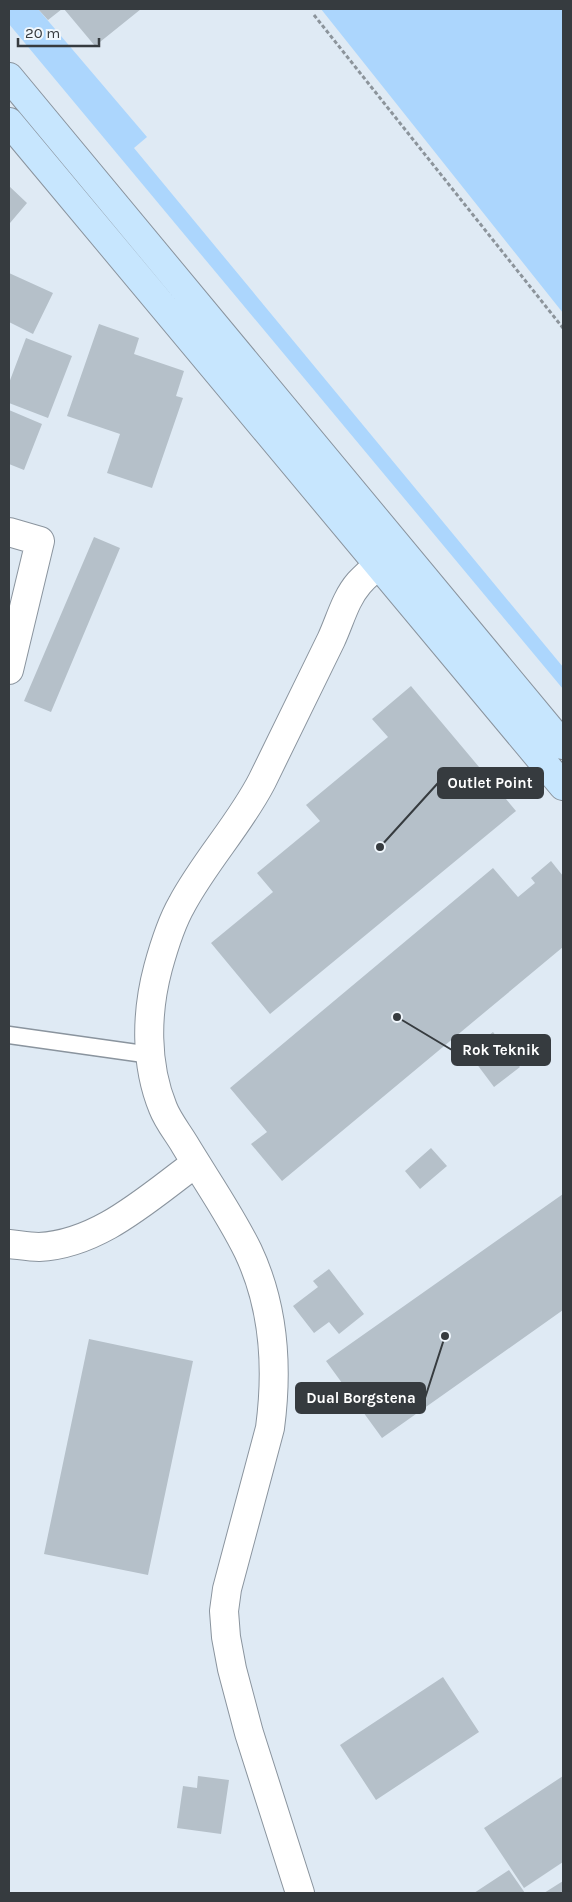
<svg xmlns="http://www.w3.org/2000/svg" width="572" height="1902" viewBox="0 0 572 1902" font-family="Karla,sans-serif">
<rect width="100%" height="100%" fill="#dfeaf4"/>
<path fill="#acd6fd" d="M 9,9 L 38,9 L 147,137 L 134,148 L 563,667 L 563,689 L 9,24 Z
M 321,9 L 563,9 L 563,313 Z"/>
<path fill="#b5c0c9" d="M 38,9 L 62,9 L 48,20 Z
M 64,9 L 141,9 L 95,46 Z
M 9,186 L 27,203 L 10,223 L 9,222 Z
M 9,273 L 53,293 L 33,334 L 9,322 Z
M 99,324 L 139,338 L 134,354 L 184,371 L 176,396 L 183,398 L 152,488 L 107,473 L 120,434 L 67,416 Z
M 26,338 L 72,356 L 48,418 L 9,403 L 9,383 Z
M 9,410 L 42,424 L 24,470 L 9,464 Z
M 94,537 L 120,548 L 51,712 L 24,701 Z
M 411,686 L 516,811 L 270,1014 L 211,943 L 273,892 L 257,873 L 320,821 L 306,805 L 388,737 L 372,719 Z
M 551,861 L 563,876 L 563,947 L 282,1181 L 251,1144 L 267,1132 L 230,1088 L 493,868 L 518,897 L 535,883 L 531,878 Z
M 493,1032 L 520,1067 L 494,1087 L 467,1051 Z
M 431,1148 L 447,1166 L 420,1189 L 405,1171 Z
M 563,1194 L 563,1310 L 382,1438 L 326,1361 Z
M 329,1269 L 364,1314 L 339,1334 L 329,1322 L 314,1333 L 293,1306 L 318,1287 L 313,1281 Z
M 89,1339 L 193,1361 L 148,1575 L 44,1554 Z
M 443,1677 L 479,1732 L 376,1800 L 340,1745 Z
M 198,1776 L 229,1780 L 221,1834 L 177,1828 L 183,1786 L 197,1788 Z
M 563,1776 L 563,1862 L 524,1888 L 484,1828 Z
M 509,1870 L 525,1893 L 474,1893 Z
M 563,1881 L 563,1893 L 544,1893 Z"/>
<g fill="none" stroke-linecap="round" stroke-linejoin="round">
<g stroke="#8a949e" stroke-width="19">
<path id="lane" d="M 9,1035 L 151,1055"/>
</g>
<g stroke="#8a949e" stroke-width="30">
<path id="street" d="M 9,532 L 40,541 L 9,670
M 9,1244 C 19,1245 29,1247 39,1247 C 100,1244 149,1197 196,1163
M 300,1893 L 249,1733 L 232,1669 L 226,1637 L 224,1611 L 227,1589 L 270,1428 C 278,1368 274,1306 248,1251 C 230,1214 206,1180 185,1145 C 178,1133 168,1121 163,1108 C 145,1064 146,1013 158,968 C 164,946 171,923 182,904 C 205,861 240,824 262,781 C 285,734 308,687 331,640 C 340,621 345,599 359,583 C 370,571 383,561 395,550"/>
</g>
<g stroke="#8a949e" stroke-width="30">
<path id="secondary" d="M 9,77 L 563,745
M 9,122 L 563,786"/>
</g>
<path stroke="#8c949b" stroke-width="3" stroke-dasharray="4 2.5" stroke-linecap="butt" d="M 314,15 L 563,328"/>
<use href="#lane" stroke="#fff" stroke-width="16"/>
<use href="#street" stroke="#fff" stroke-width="28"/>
<use href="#secondary" stroke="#c7e6fe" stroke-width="28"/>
</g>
<path fill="none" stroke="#363b3f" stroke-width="2" d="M380 847L438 783M397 1017L452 1050M445 1336L425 1398"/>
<g fill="#363b3f" stroke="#f0f7fd" stroke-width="2">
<circle cx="380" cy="847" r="5"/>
<circle cx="397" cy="1017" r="5"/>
<circle cx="445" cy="1336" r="5"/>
</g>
<g fill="#363b3f" stroke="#363b3f" stroke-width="2">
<rect x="438" y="768" width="105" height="30" rx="5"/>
<rect x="452" y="1035" width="98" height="30" rx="5"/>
<rect x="296" y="1383" width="129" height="30" rx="5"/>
</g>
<g font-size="15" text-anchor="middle" font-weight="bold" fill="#fff">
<text x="490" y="788">Outlet Point</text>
<text x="501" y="1055">Rok Teknik</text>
<text x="361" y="1403">Dual Borgstena</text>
</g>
<rect width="572" height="1902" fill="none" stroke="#363b3f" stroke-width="20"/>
<path d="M18 38v8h81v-8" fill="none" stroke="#363b3f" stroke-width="2.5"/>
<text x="25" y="38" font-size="15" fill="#363b3f" stroke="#f0f7fd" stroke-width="4" paint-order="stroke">20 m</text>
</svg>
